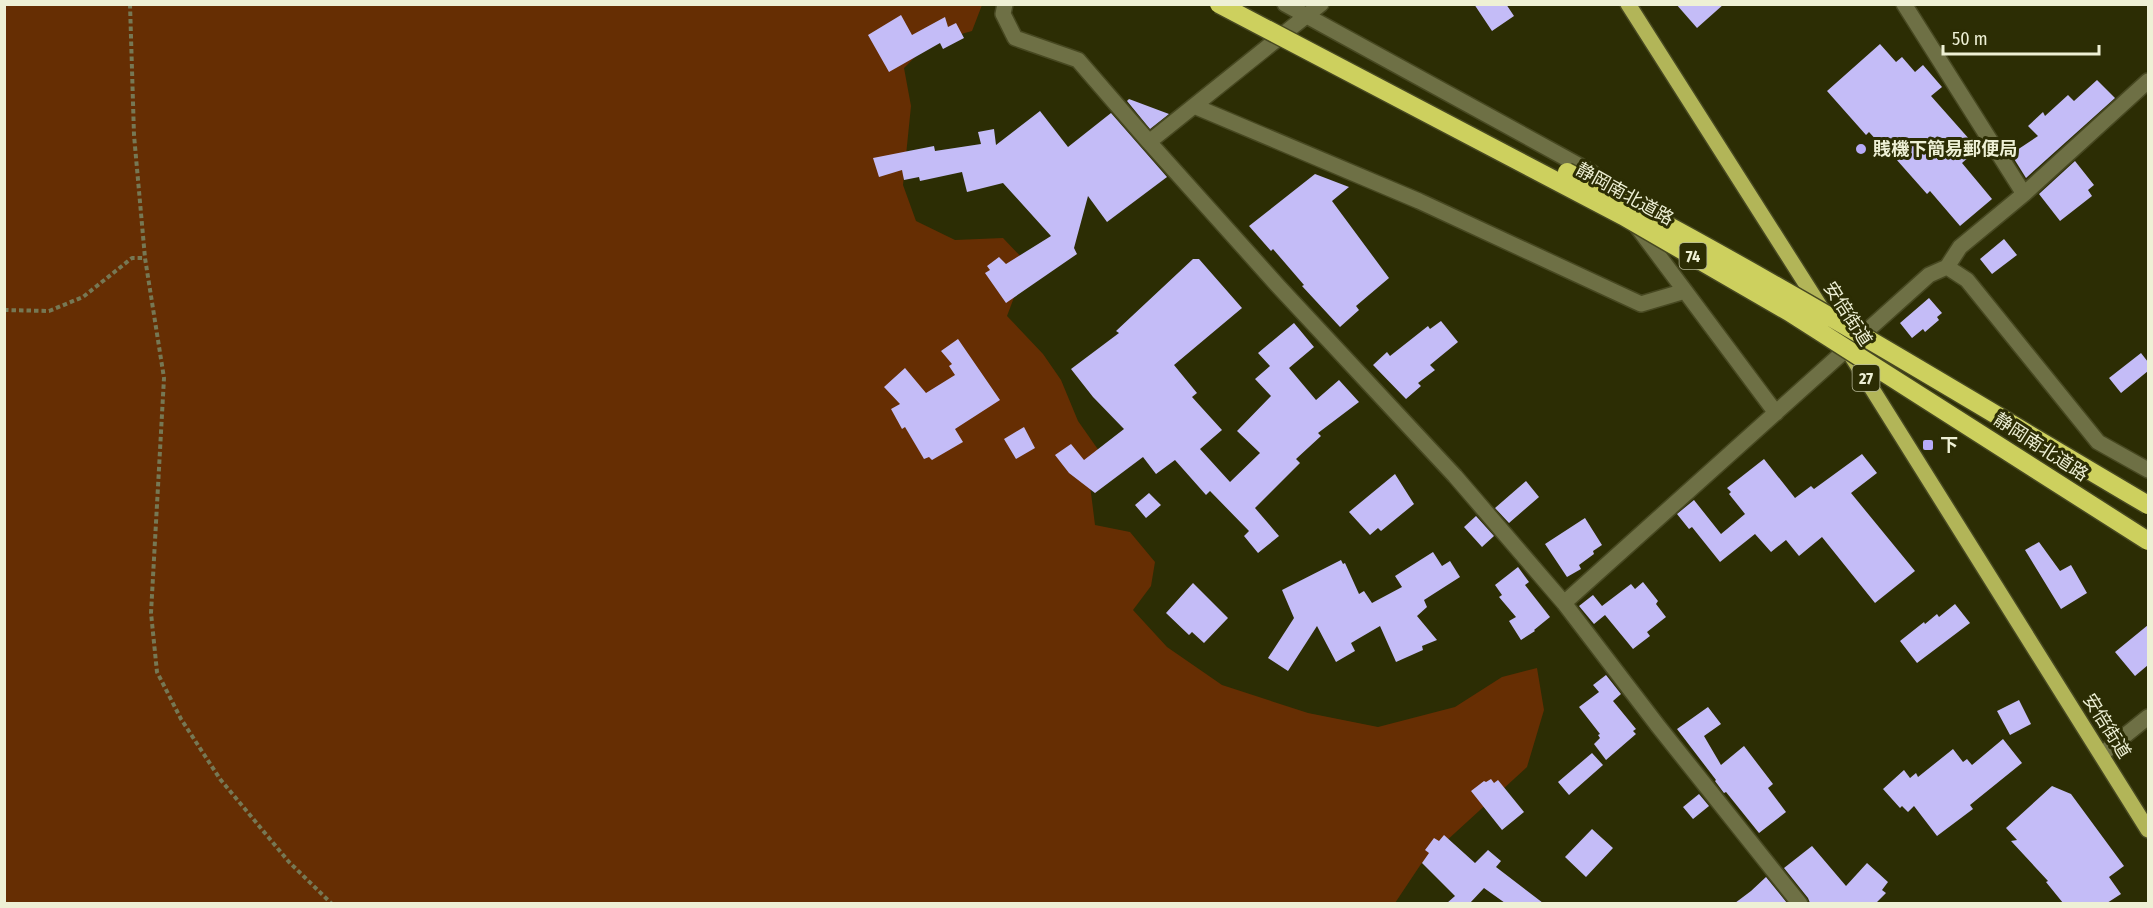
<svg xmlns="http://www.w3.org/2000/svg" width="2153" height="908" viewBox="0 0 2153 908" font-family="'Fira Sans Condensed','Noto Sans JP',sans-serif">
<rect width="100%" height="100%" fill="#2c2d04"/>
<path fill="#662e03" d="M 5,5 L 982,5 L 972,31 L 929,43 L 904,68 L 911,106 L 903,185 L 916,221 L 955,240 L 1003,238 L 1027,263 L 1007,316 L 1043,354 L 1061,380 L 1078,421 L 1104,458 L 1090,485 L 1095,525 L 1130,532 L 1155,562 L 1151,586 L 1133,610 L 1167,647 L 1222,685 L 1308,713 L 1378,727 L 1455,707 L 1502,677 L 1537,668 L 1544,710 L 1527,767 L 1421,864 L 1395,903 L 5,904 Z"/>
<path fill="#c4bcf7" d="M 1474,4 L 1506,4 L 1514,16 L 1492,31 Z
M 1676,4 L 1724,4 L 1697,28 Z
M 901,15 L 912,35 L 945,17 L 948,27 L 956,23 L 964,38 L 943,49 L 940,43 L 889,72 L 868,35 Z
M 1880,44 L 1896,62 L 1902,57 L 1915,72 L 1923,65 L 1942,87 L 1931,96 L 1978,149 L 1962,163 L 1992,199 L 1960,226 L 1930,191 L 1927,194 L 1880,141 L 1879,143 L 1869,132 L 1866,135 L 1827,91 Z
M 2097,80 L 2115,98 L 2026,178 L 2011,154 L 2038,136 L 2028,126 L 2043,112 L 2045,116 L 2068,95 L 2074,101 Z
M 1129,99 L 1169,114 L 1150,129 L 1127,101 Z
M 1040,111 L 1068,147 L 1111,113 L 1167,177 L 1107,222 L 1088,196 L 1074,248 L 1077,254 L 1006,303 L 985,273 L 990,270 L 987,266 L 999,257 L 1006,264 L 1051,236 L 1003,183 L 967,192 L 962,172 L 920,181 L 919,177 L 904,180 L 902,170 L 879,177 L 873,158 L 934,146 L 935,151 L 981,144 L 978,132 L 994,129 L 996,145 Z
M 2075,161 L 2094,185 L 2088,190 L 2092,196 L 2060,221 L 2039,194 Z
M 1315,174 L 1349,187 L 1332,201 L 1389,278 L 1356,306 L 1359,310 L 1340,327 L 1302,286 L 1304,285 L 1273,249 L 1271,251 L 1249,226 Z
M 2004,239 L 2017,255 L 1992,274 L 1980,259 Z
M 1193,259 L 1199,259 L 1242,308 L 1174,365 L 1197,393 L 1192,397 L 1222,430 L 1200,449 L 1230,482 L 1260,453 L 1237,431 L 1271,396 L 1255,379 L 1270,366 L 1258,353 L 1294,323 L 1314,347 L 1289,368 L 1316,400 L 1339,380 L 1359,402 L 1318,433 L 1321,436 L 1296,459 L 1300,463 L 1255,508 L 1279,536 L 1258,553 L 1244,536 L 1249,531 L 1210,491 L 1206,495 L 1175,460 L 1156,474 L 1143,457 L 1095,493 L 1069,473 L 1055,455 L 1071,444 L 1084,460 L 1124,429 L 1093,397 L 1071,369 L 1119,333 L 1116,331 Z
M 1929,298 L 1942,313 L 1937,317 L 1939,320 L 1925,332 L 1923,329 L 1912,338 L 1900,323 Z
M 1441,321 L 1458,342 L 1430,365 L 1435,370 L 1418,383 L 1421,386 L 1406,399 L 1373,365 L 1387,352 L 1390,356 L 1428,326 L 1430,329 Z
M 958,339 L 1000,400 L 955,429 L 963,442 L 932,460 L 929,457 L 924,459 L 905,427 L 902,429 L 891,409 L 900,404 L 884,387 L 905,368 L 926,393 L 955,375 L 949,366 L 952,364 L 941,351 Z
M 2141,353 L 2148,362 L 2148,371 L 2121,393 L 2109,378 Z
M 1024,427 L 1035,448 L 1016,459 L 1004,439 Z
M 1862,454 L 1877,473 L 1851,493 L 1915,571 L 1875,603 L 1822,537 L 1799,556 L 1786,540 L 1771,552 L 1755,534 L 1720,562 L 1692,527 L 1689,529 L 1677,514 L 1694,500 L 1721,534 L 1745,514 L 1729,494 L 1731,492 L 1727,488 L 1764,459 L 1795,498 L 1811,486 L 1814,489 Z
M 1395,474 L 1414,504 L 1381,531 L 1378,528 L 1370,535 L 1349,512 Z
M 1526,481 L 1539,497 L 1509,523 L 1495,508 Z
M 1149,493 L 1161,505 L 1146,518 L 1135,505 Z
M 1476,516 L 1494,536 L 1482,547 L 1464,527 Z
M 1585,518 L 1602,545 L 1593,551 L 1594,554 L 1579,565 L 1581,569 L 1567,577 L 1545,544 Z
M 2039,542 L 2060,571 L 2071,565 L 2087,593 L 2061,609 L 2025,550 Z
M 1433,552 L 1442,566 L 1450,561 L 1460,577 L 1424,600 L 1427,607 L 1417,616 L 1437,640 L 1422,646 L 1423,650 L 1396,662 L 1380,626 L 1351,643 L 1355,651 L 1336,662 L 1317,626 L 1288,671 L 1268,658 L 1294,618 L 1282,590 L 1341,560 L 1343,564 L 1345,563 L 1359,594 L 1364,591 L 1372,603 L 1402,587 L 1395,576 Z
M 1518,567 L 1529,582 L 1525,585 L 1550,617 L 1534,630 L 1535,631 L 1521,640 L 1509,621 L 1516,617 L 1499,597 L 1502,595 L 1495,585 Z
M 1643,582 L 1658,601 L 1656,604 L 1666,617 L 1647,632 L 1650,636 L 1633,649 L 1605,615 L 1594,624 L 1579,606 L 1593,595 L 1602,606 L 1631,584 L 1635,589 Z
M 1193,583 L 1228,618 L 1204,643 L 1192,632 L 1189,635 L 1166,613 Z
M 1955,604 L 1970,623 L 1917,663 L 1900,641 L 1924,622 L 1925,624 L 1937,614 L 1939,617 Z
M 2148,625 L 2148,665 L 2135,676 L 2115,652 Z
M 1606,675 L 1621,694 L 1613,701 L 1636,729 L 1633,731 L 1636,734 L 1606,760 L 1594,744 L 1600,738 L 1598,735 L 1600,734 L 1579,707 L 1599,692 L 1593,685 Z
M 2019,700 L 2031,724 L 2010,735 L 1997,711 Z
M 1708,707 L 1721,724 L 1704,736 L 1721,765 L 1744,746 L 1773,784 L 1768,788 L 1786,812 L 1759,833 L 1726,792 L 1724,793 L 1715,781 L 1716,780 L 1677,729 Z
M 2003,739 L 2022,763 L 1970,805 L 1973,809 L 1937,836 L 1914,806 L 1908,812 L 1902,806 L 1900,808 L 1883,789 L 1904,770 L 1910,778 L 1916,773 L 1918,777 L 1953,749 L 1963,762 L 1967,759 L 1972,765 Z
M 1592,753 L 1603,765 L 1569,795 L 1558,782 Z
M 1491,779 L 1494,783 L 1498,780 L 1524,812 L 1502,830 L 1471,791 L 1484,781 L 1486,782 Z
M 2052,786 L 2071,794 L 2124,866 L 2109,877 L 2121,894 L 2107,903 L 2063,903 L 2046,882 L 2048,881 L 2011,841 L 2017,840 L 2006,828 Z
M 1699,794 L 1709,806 L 1693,819 L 1683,807 Z
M 1592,829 L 1613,848 L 1586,877 L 1565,857 Z
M 1444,835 L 1475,863 L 1488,850 L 1501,861 L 1496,867 L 1543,903 L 1505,903 L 1484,888 L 1470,903 L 1447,903 L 1455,896 L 1422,863 L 1429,853 L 1425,850 L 1434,838 L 1439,841 Z
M 1812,846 L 1846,886 L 1867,863 L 1888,882 L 1882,890 L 1886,893 L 1876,903 L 1810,903 L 1808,898 L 1784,868 Z
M 1766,877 L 1787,903 L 1735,903 L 1751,891 Z"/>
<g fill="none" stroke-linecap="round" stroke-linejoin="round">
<g stroke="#474821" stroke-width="18">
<path id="minor" d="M 1005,4 L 1003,14 L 1015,38 L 1078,60 L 1149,142
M 1285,4 L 1591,172 L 1607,185 L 1612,192
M 1321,4 L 1149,142 L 1279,287 L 1455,476 L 1564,603 L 1658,726 L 1800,904
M 1904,4 L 2024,194
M 1194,106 L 1419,201 L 1641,304 L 1685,291 L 1776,413
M 1635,224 L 1685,291
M 1947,267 L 1967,280 L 2098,442 L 2148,470
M 1564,603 L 1929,275 L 1947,267 L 1960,247 L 2024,194 L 2148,81
M 2102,754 L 2148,717"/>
</g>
<g stroke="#474821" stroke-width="18">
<path id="major" d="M 1628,4 L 1825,314
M 1849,352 L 2148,830"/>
</g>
<path stroke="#767854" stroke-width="4" stroke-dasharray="4.5 3" stroke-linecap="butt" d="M 130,4 L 134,135 L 145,258 L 164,378 L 151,613 L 157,672 L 181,719 L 220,779 L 289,862 L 332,904
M 4,310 L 49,311 L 83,297 L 132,258 L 145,258"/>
<use href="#minor" stroke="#6e7045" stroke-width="15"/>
<use href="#major" stroke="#b2b558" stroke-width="15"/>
<g stroke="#474821" stroke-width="21" stroke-linecap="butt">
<path id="highway-bridge" d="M 1219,4 L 1623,216 L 1789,312 L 2148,541
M 1567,172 C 1766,274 1956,392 2148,505"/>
</g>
<use href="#highway-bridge" stroke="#cdd05e" stroke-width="18"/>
</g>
<g fill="#b7abf8" stroke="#2c2d04" stroke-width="2">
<circle cx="1861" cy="149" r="6"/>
<rect x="1922" y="439" width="12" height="12" rx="3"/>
</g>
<g text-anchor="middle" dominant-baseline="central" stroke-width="6" stroke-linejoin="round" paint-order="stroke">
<g fill="#2c2d04" stroke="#b4b696" stroke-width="1.5">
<rect x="1679.5" y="243" width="27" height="26" rx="4.5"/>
<rect x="1852.5" y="365" width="27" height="26" rx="4.5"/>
</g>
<g font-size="16" font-weight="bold" fill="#eef0d5">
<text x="1693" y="256">74</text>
<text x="1866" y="378">27</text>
</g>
<g font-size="18" font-weight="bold" fill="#eef0d5" stroke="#2c2d04" text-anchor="start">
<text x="1873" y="149">賎機下簡易郵便局</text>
<text x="1940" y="445">下</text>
</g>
<g font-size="18" fill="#eef0d5" stroke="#2c2d04">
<text transform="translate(1625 194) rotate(29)">静岡南北道路</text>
<text transform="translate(1848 314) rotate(57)">安倍街道</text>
<text transform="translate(2041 447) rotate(33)">静岡南北道路</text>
<text transform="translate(2107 726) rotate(58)">安倍街道</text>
</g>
</g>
<rect width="2153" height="908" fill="none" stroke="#eef0d5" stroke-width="12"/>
<path d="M1943 45v9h156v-9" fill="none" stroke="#eef0d5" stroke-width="3"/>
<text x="1952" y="45" font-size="18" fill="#eef0d5" stroke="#2c2d04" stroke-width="4.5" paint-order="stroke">50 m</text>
</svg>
